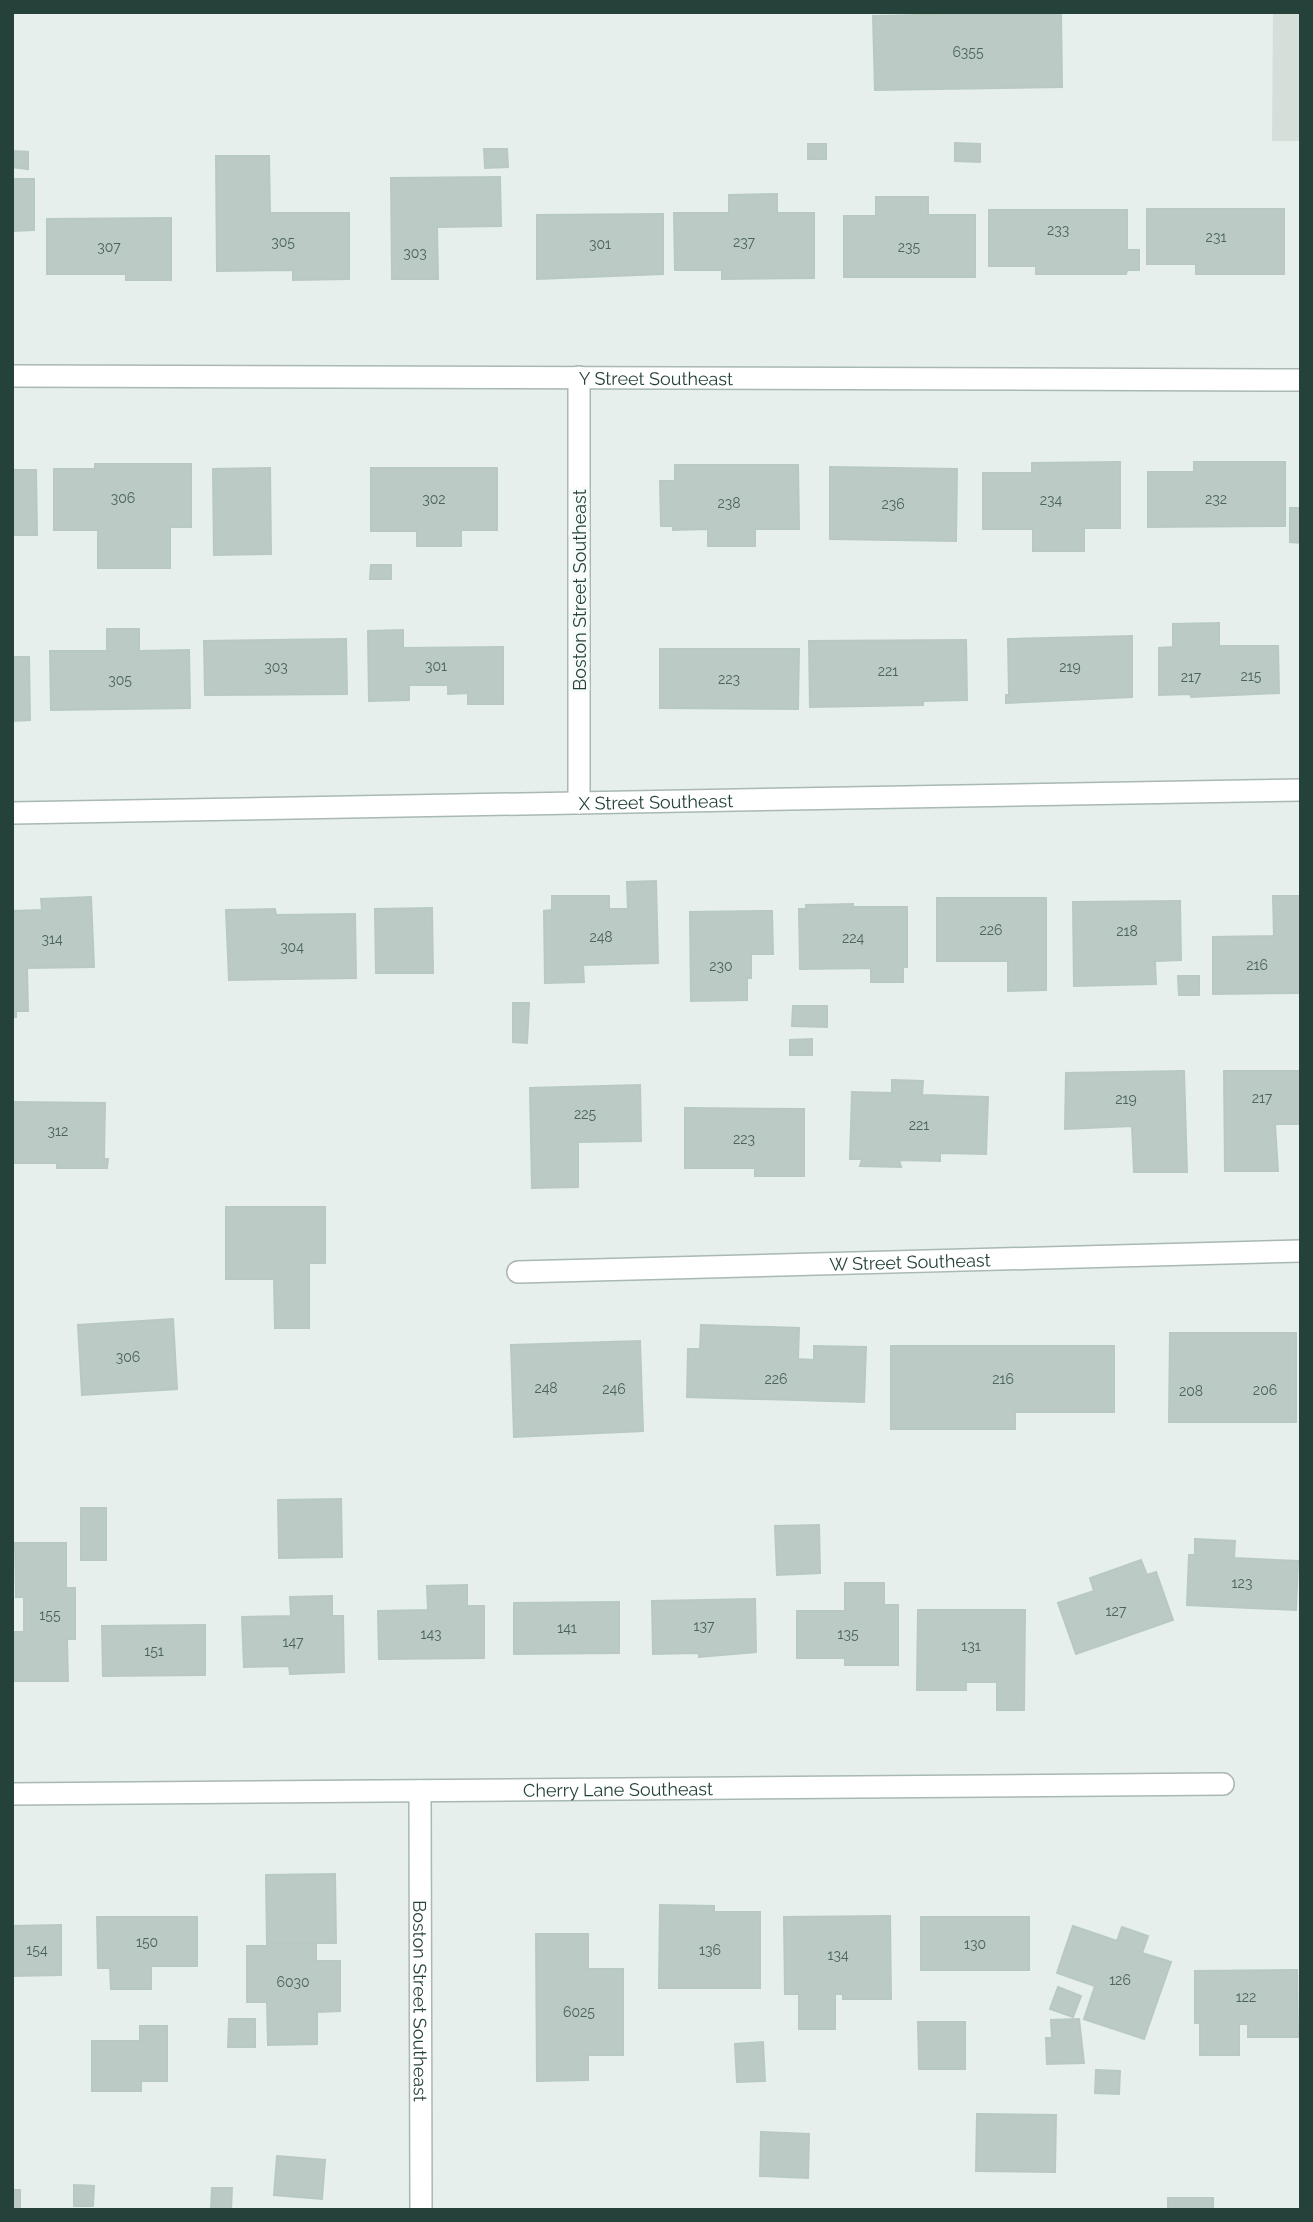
<svg xmlns="http://www.w3.org/2000/svg" width="1313" height="2222" viewBox="0 0 1313 2222" font-family="Raleway,sans-serif">
<rect width="100%" height="100%" fill="#e6efeb"/>
<path fill="#d4dfda" d="M 1273,12 L 1301,12 L 1301,141 L 1272,141 Z"/>
<path fill="#bbcac4" stroke="#b8c9c2" stroke-width="2" d="M 1061,12 L 1062,87 L 875,90 L 873,16 Z
M 955,143 L 980,144 L 980,162 L 955,161 Z
M 808,144 L 826,144 L 826,159 L 808,159 Z
M 484,149 L 507,149 L 508,167 L 485,168 Z
M 12,151 L 28,152 L 28,169 L 12,167 Z
M 216,156 L 269,156 L 270,213 L 349,213 L 349,279 L 293,280 L 293,270 L 217,271 Z
M 500,177 L 501,226 L 437,227 L 438,279 L 392,279 L 391,178 Z
M 12,179 L 34,179 L 34,230 L 12,231 Z
M 777,194 L 777,213 L 814,213 L 814,278 L 722,279 L 722,270 L 675,270 L 674,213 L 729,213 L 729,195 Z
M 876,197 L 928,197 L 928,215 L 975,215 L 975,277 L 844,277 L 844,216 L 876,216 Z
M 1147,209 L 1284,209 L 1284,274 L 1196,274 L 1196,264 L 1147,264 Z
M 989,210 L 1127,210 L 1127,250 L 1139,250 L 1139,270 L 1127,270 L 1126,274 L 1036,274 L 1036,266 L 989,266 Z
M 663,214 L 663,274 L 537,279 L 537,215 Z
M 171,218 L 171,280 L 126,280 L 126,274 L 47,274 L 47,219 Z
M 1120,462 L 1120,528 L 1084,528 L 1084,551 L 1033,551 L 1033,529 L 983,529 L 983,473 L 1032,473 L 1032,463 Z
M 1194,462 L 1285,462 L 1285,526 L 1148,527 L 1148,472 L 1194,472 Z
M 95,464 L 191,464 L 191,527 L 170,527 L 170,568 L 98,568 L 98,530 L 54,530 L 54,469 L 95,469 Z
M 675,465 L 798,465 L 799,529 L 755,529 L 755,546 L 708,546 L 708,529 L 673,530 L 673,526 L 661,526 L 660,481 L 675,481 Z
M 830,467 L 957,469 L 956,541 L 830,539 Z
M 270,468 L 271,554 L 214,555 L 213,469 Z
M 371,468 L 497,468 L 497,530 L 461,530 L 461,546 L 417,546 L 417,531 L 371,531 Z
M 12,470 L 36,470 L 37,535 L 12,535 Z
M 1290,508 L 1301,508 L 1301,543 L 1290,542 Z
M 371,565 L 391,565 L 391,579 L 370,579 Z
M 1219,623 L 1219,646 L 1278,646 L 1279,693 L 1191,697 L 1191,694 L 1159,695 L 1159,648 L 1173,647 L 1173,624 Z
M 107,629 L 139,629 L 139,651 L 189,650 L 190,708 L 51,710 L 50,651 L 107,651 Z
M 403,630 L 403,648 L 503,647 L 503,704 L 468,704 L 468,693 L 448,694 L 448,685 L 409,685 L 409,700 L 369,701 L 368,631 Z
M 1132,636 L 1132,697 L 1006,703 L 1006,695 L 1009,695 L 1008,639 Z
M 346,639 L 347,694 L 205,695 L 204,641 Z
M 966,640 L 967,700 L 923,701 L 923,705 L 810,707 L 809,641 Z
M 660,649 L 799,649 L 798,709 L 660,708 Z
M 12,657 L 29,657 L 30,720 L 12,721 Z
M 656,881 L 658,963 L 583,965 L 584,982 L 545,983 L 544,911 L 552,910 L 552,896 L 609,896 L 609,909 L 628,909 L 627,882 Z
M 1273,896 L 1301,896 L 1301,993 L 1213,994 L 1213,937 L 1274,936 Z
M 91,897 L 94,967 L 27,968 L 28,1011 L 16,1011 L 16,1017 L 12,1017 L 12,911 L 42,910 L 41,899 Z
M 937,898 L 1046,898 L 1046,990 L 1008,991 L 1008,961 L 937,961 Z
M 1180,901 L 1181,960 L 1155,961 L 1156,984 L 1074,986 L 1073,902 Z
M 853,904 L 853,907 L 907,907 L 907,967 L 903,967 L 903,982 L 871,982 L 871,968 L 800,969 L 799,909 L 806,909 L 806,905 Z
M 432,908 L 433,973 L 376,973 L 375,909 Z
M 275,909 L 276,915 L 355,914 L 356,978 L 229,980 L 226,910 Z
M 772,911 L 773,954 L 751,954 L 751,978 L 747,978 L 747,1000 L 691,1001 L 690,912 Z
M 1178,976 L 1199,976 L 1199,995 L 1179,995 Z
M 513,1003 L 529,1003 L 527,1043 L 513,1042 Z
M 793,1006 L 827,1006 L 827,1027 L 792,1026 Z
M 812,1039 L 812,1055 L 790,1055 L 790,1040 Z
M 1184,1071 L 1187,1172 L 1134,1172 L 1132,1126 L 1065,1129 L 1066,1073 Z
M 1224,1071 L 1301,1071 L 1301,1124 L 1275,1124 L 1278,1171 L 1225,1171 Z
M 892,1080 L 923,1081 L 922,1095 L 988,1097 L 986,1154 L 940,1153 L 940,1161 L 899,1160 L 901,1167 L 860,1166 L 862,1159 L 850,1159 L 852,1092 L 892,1093 Z
M 640,1085 L 641,1141 L 578,1142 L 578,1187 L 532,1188 L 530,1088 Z
M 12,1102 L 105,1103 L 104,1159 L 108,1159 L 107,1168 L 57,1168 L 57,1163 L 12,1163 Z
M 685,1108 L 804,1109 L 804,1176 L 755,1176 L 755,1168 L 685,1168 Z
M 226,1207 L 325,1207 L 325,1263 L 309,1263 L 309,1328 L 275,1328 L 274,1279 L 226,1279 Z
M 173,1319 L 177,1389 L 82,1395 L 78,1325 Z
M 701,1325 L 799,1328 L 798,1359 L 814,1360 L 814,1346 L 866,1347 L 864,1402 L 687,1397 L 688,1349 L 700,1349 Z
M 1170,1333 L 1296,1333 L 1296,1422 L 1169,1422 Z
M 640,1341 L 643,1431 L 514,1437 L 511,1345 Z
M 891,1346 L 1114,1346 L 1114,1412 L 1015,1412 L 1015,1429 L 891,1429 Z
M 341,1499 L 342,1557 L 279,1558 L 278,1500 Z
M 81,1508 L 106,1508 L 106,1560 L 81,1560 Z
M 819,1525 L 820,1573 L 777,1575 L 775,1526 Z
M 1195,1539 L 1235,1541 L 1234,1558 L 1298,1561 L 1296,1610 L 1187,1605 L 1189,1555 L 1195,1555 Z
M 15,1543 L 66,1543 L 66,1588 L 75,1588 L 75,1639 L 67,1639 L 68,1681 L 12,1681 L 12,1632 L 24,1632 L 24,1597 L 16,1597 Z
M 1141,1560 L 1147,1575 L 1156,1572 L 1173,1620 L 1076,1654 L 1058,1603 L 1094,1591 L 1090,1578 Z
M 845,1583 L 884,1583 L 884,1605 L 898,1605 L 898,1665 L 845,1665 L 845,1658 L 797,1658 L 797,1611 L 845,1611 Z
M 467,1585 L 467,1606 L 484,1606 L 484,1658 L 379,1659 L 378,1611 L 428,1610 L 427,1586 Z
M 332,1596 L 332,1616 L 343,1616 L 344,1672 L 290,1674 L 289,1666 L 244,1667 L 242,1617 L 291,1616 L 290,1597 Z
M 755,1599 L 756,1652 L 699,1657 L 699,1653 L 653,1654 L 652,1601 Z
M 619,1602 L 619,1653 L 514,1654 L 514,1603 Z
M 918,1610 L 1025,1610 L 1024,1710 L 997,1710 L 997,1682 L 966,1682 L 966,1690 L 917,1690 Z
M 205,1625 L 205,1675 L 103,1676 L 102,1626 Z
M 335,1874 L 336,1943 L 267,1943 L 266,1875 Z
M 660,1905 L 714,1906 L 714,1912 L 760,1912 L 760,1988 L 659,1988 Z
M 890,1916 L 891,1999 L 843,1999 L 843,1994 L 835,1994 L 835,2029 L 799,2029 L 799,1994 L 785,1994 L 784,1917 Z
M 97,1917 L 197,1917 L 197,1966 L 151,1966 L 151,1989 L 111,1989 L 110,1968 L 98,1968 Z
M 921,1917 L 1029,1917 L 1029,1970 L 921,1970 Z
M 61,1925 L 61,1975 L 12,1976 L 12,1926 Z
M 1073,1926 L 1117,1941 L 1122,1927 L 1148,1936 L 1142,1953 L 1171,1962 L 1144,2039 L 1084,2019 L 1095,1986 L 1057,1973 Z
M 536,1934 L 588,1934 L 588,1969 L 623,1969 L 623,2055 L 588,2055 L 588,2080 L 537,2081 Z
M 267,1943 L 316,1943 L 316,1961 L 340,1961 L 340,2011 L 317,2012 L 317,2044 L 268,2045 L 267,2002 L 247,2002 L 247,1946 L 267,1946 Z
M 1297,1970 L 1298,2037 L 1248,2037 L 1248,2024 L 1239,2024 L 1239,2055 L 1200,2055 L 1200,2023 L 1195,2023 L 1195,1971 Z
M 1058,1987 L 1081,1996 L 1073,2017 L 1050,2009 Z
M 229,2019 L 255,2019 L 255,2047 L 228,2047 Z
M 1079,2019 L 1084,2063 L 1047,2064 L 1046,2038 L 1052,2038 L 1051,2020 Z
M 918,2022 L 965,2022 L 965,2069 L 919,2069 Z
M 140,2026 L 167,2026 L 167,2081 L 141,2081 L 141,2091 L 92,2091 L 92,2041 L 140,2041 Z
M 763,2042 L 765,2081 L 737,2082 L 735,2044 Z
M 1096,2070 L 1120,2071 L 1119,2094 L 1095,2093 Z
M 977,2114 L 1056,2115 L 1055,2172 L 976,2171 Z
M 761,2132 L 809,2134 L 808,2178 L 760,2176 Z
M 277,2156 L 325,2160 L 322,2199 L 274,2195 Z
M 74,2185 L 94,2186 L 93,2206 L 74,2206 Z
M 212,2188 L 232,2188 L 231,2210 L 211,2210 Z
M 12,2190 L 20,2190 L 20,2210 L 12,2210 Z
M 1168,2198 L 1213,2198 L 1213,2210 L 1168,2210 Z"/>
<g fill="none" stroke-linecap="round" stroke-linejoin="round">
<g stroke="#a8b8b2" stroke-width="24">
<g id="minor">
<path id="s1" d="M 12,376 L 1301,380"/>
<path d="M 579,803 L 579,377"/>
<path id="s2" d="M 12,813 L 1301,790"/>
<path id="s3" d="M 518,1272 L 1301,1251"/>
<path id="s4" d="M 420,1791 L 421,2210"/>
<path id="s5" d="M 12,1794 L 1223,1784"/>
</g>
</g>
<use href="#minor" stroke="#fff" stroke-width="21"/>
</g>
<g text-anchor="middle" dominant-baseline="central" stroke-width="7" stroke-linejoin="round" paint-order="stroke">
<g font-size="14" fill="#4a645c">
<text x="968" y="52">6355</text>
<text x="1058" y="230">233</text>
<text x="1216" y="237">231</text>
<text x="283" y="242">305</text>
<text x="744" y="242">237</text>
<text x="600" y="244">301</text>
<text x="109" y="247">307</text>
<text x="909" y="247">235</text>
<text x="415" y="253">303</text>
<text x="123" y="498">306</text>
<text x="434" y="499">302</text>
<text x="1216" y="499">232</text>
<text x="1051" y="500">234</text>
<text x="729" y="503">238</text>
<text x="893" y="504">236</text>
<text x="436" y="666">301</text>
<text x="276" y="667">303</text>
<text x="1070" y="667">219</text>
<text x="888" y="671">221</text>
<text x="1251" y="676">215</text>
<text x="1191" y="677">217</text>
<text x="729" y="679">223</text>
<text x="120" y="680">305</text>
<text x="991" y="930">226</text>
<text x="1127" y="931">218</text>
<text x="601" y="937">248</text>
<text x="853" y="938">224</text>
<text x="52" y="939">314</text>
<text x="292" y="947">304</text>
<text x="1257" y="965">216</text>
<text x="721" y="966">230</text>
<text x="1262" y="1098">217</text>
<text x="1126" y="1099">219</text>
<text x="585" y="1114">225</text>
<text x="919" y="1125">221</text>
<text x="58" y="1131">312</text>
<text x="744" y="1139">223</text>
<text x="128" y="1357">306</text>
<text x="776" y="1379">226</text>
<text x="1003" y="1379">216</text>
<text x="546" y="1388">248</text>
<text x="614" y="1389">246</text>
<text x="1265" y="1390">206</text>
<text x="1191" y="1391">208</text>
<text x="1242" y="1583">123</text>
<text x="1116" y="1611">127</text>
<text x="50" y="1615">155</text>
<text x="704" y="1626">137</text>
<text x="567" y="1628">141</text>
<text x="431" y="1634">143</text>
<text x="848" y="1634">135</text>
<text x="293" y="1642">147</text>
<text x="971" y="1646">131</text>
<text x="154" y="1651">151</text>
<text x="147" y="1942">150</text>
<text x="975" y="1944">130</text>
<text x="37" y="1950">154</text>
<text x="710" y="1950">136</text>
<text x="838" y="1955">134</text>
<text x="1120" y="1980">126</text>
<text x="293" y="1982">6030</text>
<text x="1246" y="1997">122</text>
<text x="579" y="2012">6025</text>
</g>
<g font-size="18" fill="#24423a" stroke="#f7fbf9">
<text stroke="none"><textPath href="#s1" startOffset="644">Y Street Southeast</textPath></text>
<text transform="translate(579 590) rotate(-90)">Boston Street Southeast</text>
<text stroke="none"><textPath href="#s2" startOffset="644">X Street Southeast</textPath></text>
<text stroke="none"><textPath href="#s3" startOffset="392">W Street Southeast</textPath></text>
<text stroke="none"><textPath href="#s5" startOffset="606">Cherry Lane Southeast</textPath></text>
<text stroke="none"><textPath href="#s4" startOffset="210">Boston Street Southeast</textPath></text>
</g>
</g>
<rect width="1313" height="2222" fill="none" stroke="#24423a" stroke-width="28"/>
</svg>
